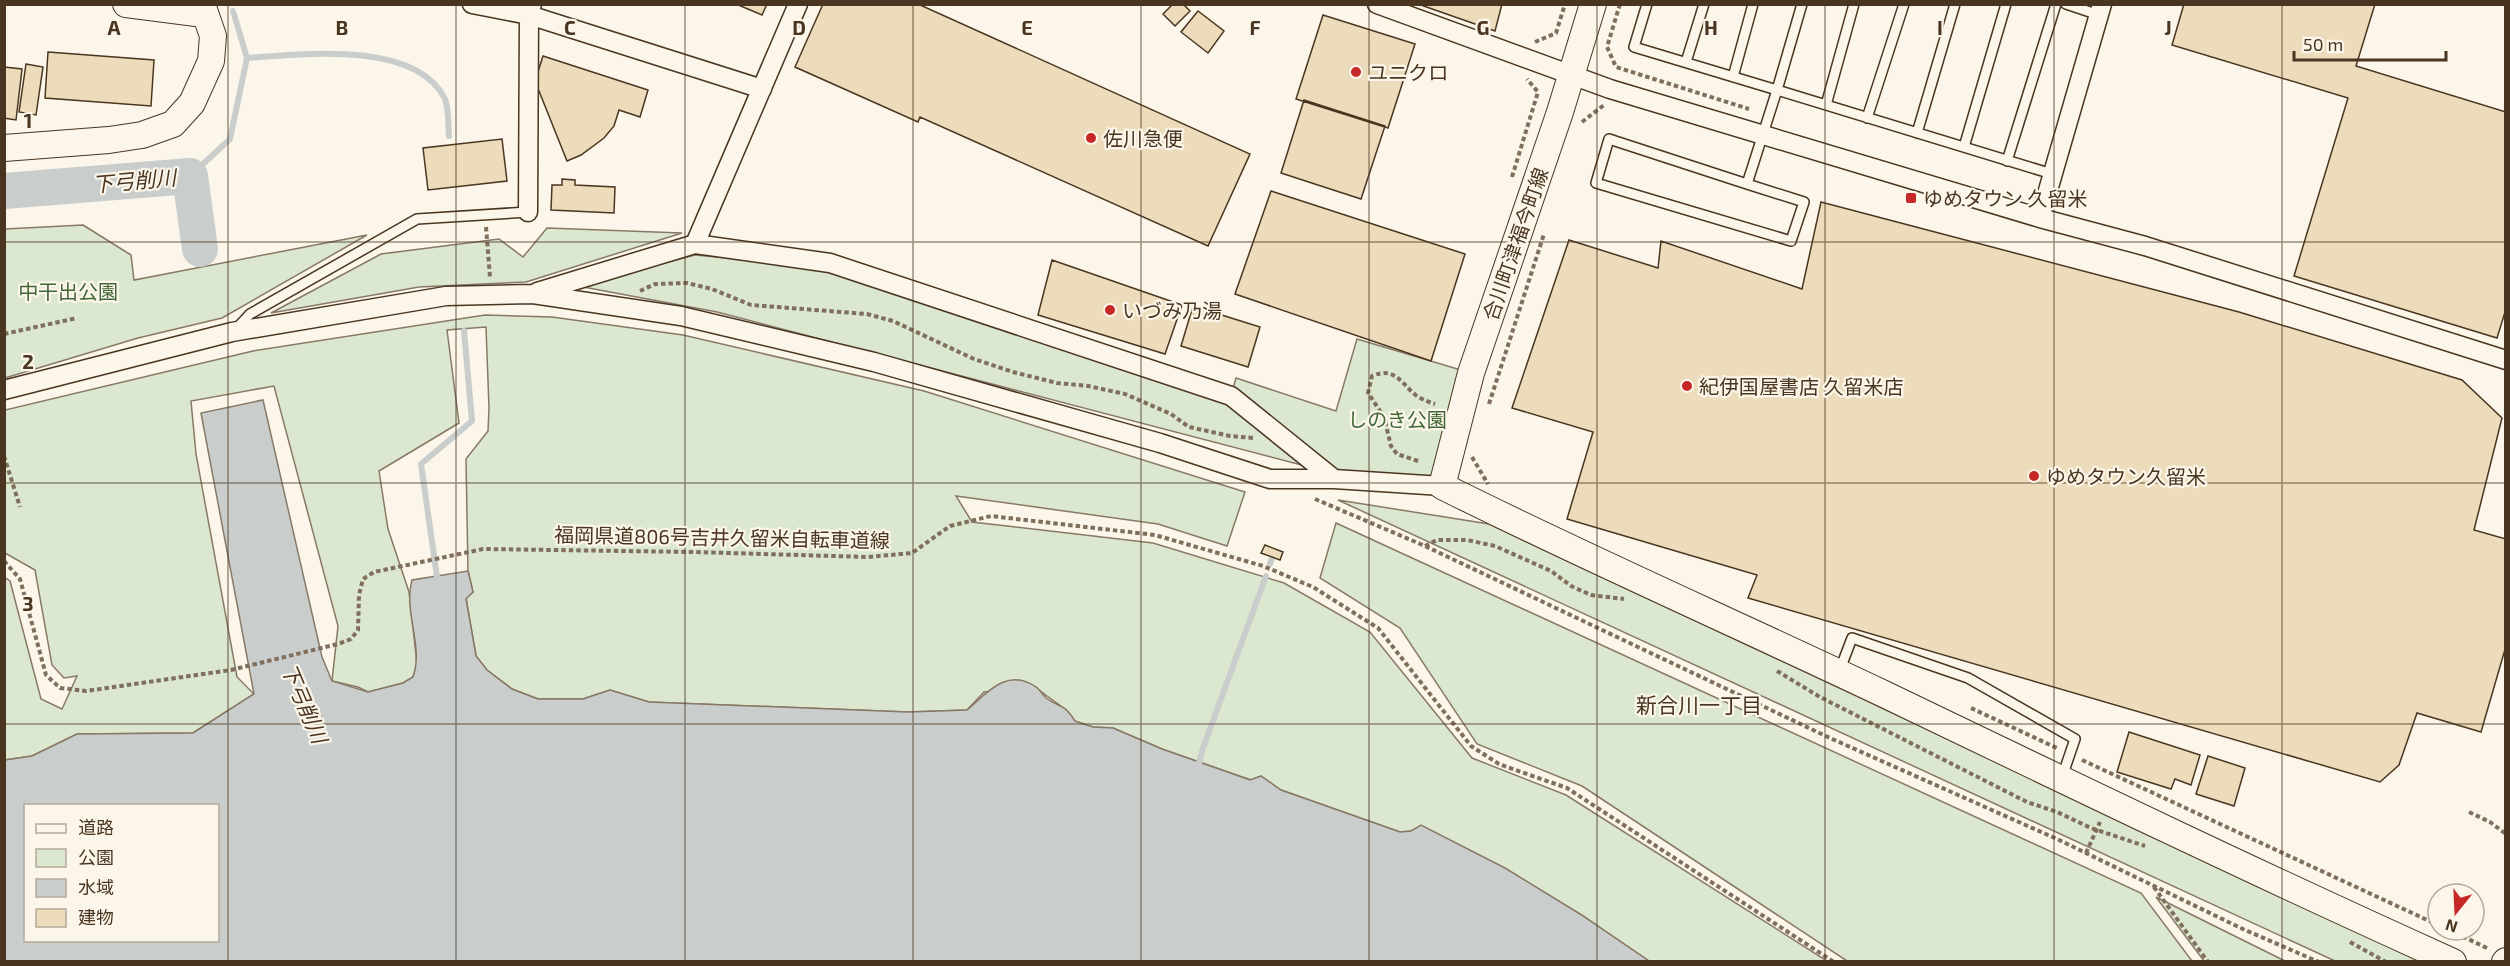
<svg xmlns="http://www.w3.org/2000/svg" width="2510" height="966" viewBox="0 0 2510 966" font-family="'Exo 2','Noto Sans JP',sans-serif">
<rect width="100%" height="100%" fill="#fbf6e9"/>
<path fill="#dce7d0" stroke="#887966" stroke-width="1.5" d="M 83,225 L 131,255 L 134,280 L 367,235 L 222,318 L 138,338 L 5,378 L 5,229 Z
M 547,228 L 682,233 L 526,282 L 419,287 L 271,313 L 381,254 L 499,239 L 523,257 Z
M 695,255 L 821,266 L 1231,405 L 1313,468 L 717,312 L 578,286 Z
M 485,315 L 552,317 L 683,335 L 924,391 L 1245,492 L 1227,546 L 1158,524 L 956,496 L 972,522 L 1153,543 L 1284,583 L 1370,632 L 1472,758 L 1566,795 L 1827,961 L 1649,961 L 1580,914 L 1412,831 L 1400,832 L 1281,790 L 1261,776 L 1251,780 L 1162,749 L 1113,728 L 1093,727 L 1074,721 C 1065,705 1049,700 1036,687 L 984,692 L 967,710 L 908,712 L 649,702 L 610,690 L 583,699 L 538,699 L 512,689 L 487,670 L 476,656 L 466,598 L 473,592 L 468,571 L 466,459 L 488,431 L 489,408 L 486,327 L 447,330 L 459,423 L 379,471 L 388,529 L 409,592 L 417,664 L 413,677 L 403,683 L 368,692 L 358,687 L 332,681 L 338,626 L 274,386 L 191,401 L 196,454 L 237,677 L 254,694 L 193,733 L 77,734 L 32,756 L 5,760 L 4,577 L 10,581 L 41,699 L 62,709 L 77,676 L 64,678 L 52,665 L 35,570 L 5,553 L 5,410 L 253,351 Z
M 1357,339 L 1471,373 L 1442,486 L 1334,479 L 1231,396 L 1236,378 L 1336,411 Z
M 1338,500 L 1489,524 L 2422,961 L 2335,961 Z
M 1336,523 L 2141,893 L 2192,961 L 1847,961 L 1582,786 L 1477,744 L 1400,628 L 1320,578 Z
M 2156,897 L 2285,961 L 2204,961 Z"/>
<path fill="#c9cecd" stroke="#887966" stroke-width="1.5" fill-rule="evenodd" d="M 263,400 L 322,657 L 332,681 L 368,692 L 403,683 L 413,677 C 424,646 403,612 412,580 L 468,571 L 473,592 L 466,599 L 476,656 L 487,670 L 512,689 L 538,699 L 583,699 L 610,690 L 649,702 L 908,712 L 967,710 C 987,693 1007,667 1036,687 C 1040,690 1043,695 1046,698 C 1061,709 1063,702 1075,721 L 1093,727 L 1113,728 L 1162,749 L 1250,780 L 1261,776 L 1281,790 L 1400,832 L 1411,831 L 1421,825 L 1505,868 L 1580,914 L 1649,961 L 5,961 L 5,760 L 32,756 L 77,734 L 193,733 L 254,694 L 201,413 ZM 26,806 L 218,806 L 218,940 L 26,940 Z"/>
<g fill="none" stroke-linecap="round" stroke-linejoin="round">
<path stroke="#c9cecd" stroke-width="6" d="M 247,58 C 302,54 416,40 445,99 C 449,109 448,125 449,136
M 190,176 L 230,139 L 247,58 L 233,11
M 1270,564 L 1273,555
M 438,584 L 421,464 L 472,421 L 464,331
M 1198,767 L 1203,748 L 1266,576"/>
<path stroke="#c9cecd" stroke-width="36" d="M 4,191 L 190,176 L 200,249"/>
</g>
<path fill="#ecdcbc" stroke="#4a3520" stroke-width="1.5" d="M 736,4 L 767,4 L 762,15 Z
M 823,4 L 918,4 L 1250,154 L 1208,246 L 920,117 L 918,122 L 795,67 Z
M 1173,4 L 1183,4 L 1190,11 L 1175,26 L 1163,14 Z
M 1418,4 L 1502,4 L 1495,31 Z
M 2184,4 L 2375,4 L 2356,66 L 2506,112 L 2506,309 L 2497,338 L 2294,276 L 2348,98 L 2172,45 Z
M 1198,11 L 1224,31 L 1208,53 L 1181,32 Z
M 1323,15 L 1415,44 L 1388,128 L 1296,99 Z
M 48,52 L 154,60 L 151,106 L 45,98 Z
M 543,56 L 648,90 L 640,117 L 619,110 L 614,126 L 604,138 L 581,155 L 567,161 L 535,81 Z
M 26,64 L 43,67 L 36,115 L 19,112 Z
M 4,67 L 22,69 L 16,120 L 4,118 Z
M 1304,100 L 1385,126 L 1361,199 L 1281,173 Z
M 502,139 L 507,181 L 428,190 L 423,148 Z
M 562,179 L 575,180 L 575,185 L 615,187 L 614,213 L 551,210 L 552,185 L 562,185 Z
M 1271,191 L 1465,254 L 1431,361 L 1235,294 Z
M 1821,202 L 2239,312 L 2462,380 L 2502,418 L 2474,530 L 2506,539 L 2506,646 L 2481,732 L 2417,713 L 2399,765 L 2380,782 L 1748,598 L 1757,575 L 1567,519 L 1593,432 L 1512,408 L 1569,240 L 1658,268 L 1661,241 L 1802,289 Z
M 1052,260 L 1182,305 L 1165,354 L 1038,315 Z
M 1193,306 L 1260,327 L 1248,367 L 1181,346 Z
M 1265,545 L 1283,552 L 1280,560 L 1261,553 Z
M 2129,732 L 2200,755 L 2191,785 L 2175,779 L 2171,789 L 2117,772 Z
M 2208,756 L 2245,768 L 2234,806 L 2196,794 Z"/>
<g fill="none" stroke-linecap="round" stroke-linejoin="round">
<g stroke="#4a3520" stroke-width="12">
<path id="lane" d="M 1647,4 L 1634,47 L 1777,90 L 1802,4
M 2066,4 L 2099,15
M 1686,62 L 1704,4
M 1733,77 L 1753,4
M 1826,105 L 1854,4
M 1867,118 L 1904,4
M 1917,133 L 1955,4
M 1964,147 L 2006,4
M 2007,161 L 2056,4
M 1747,184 L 1609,139 L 1596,183 L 1791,241 L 1804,202 L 1747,184 L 1777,90 L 2052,174
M 236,329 L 250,314 L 417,219 L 528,212
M 1839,672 L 1852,638 L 1968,678 L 2075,739 L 2062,777"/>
</g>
<g stroke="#4a3520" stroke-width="21">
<path id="street" d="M 472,4 L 529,15 L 762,89
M 1377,4 L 1610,89 L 2040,218 L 2145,246 L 2506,360
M 528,212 L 529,15 L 532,4
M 2040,218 L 2102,4
M 695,244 L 798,4
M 537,292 L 695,244 L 830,263 L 1231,396 L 1334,479
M 4,390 L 232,332 L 446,296 L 533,294 L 681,316 L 874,362 L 1160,443 L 1270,479 L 1334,479 L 1442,486"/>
</g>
<g stroke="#4a3520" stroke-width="28">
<path id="secondary" d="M 126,4 L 204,14
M 1593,4 L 1560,112 L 1471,373 L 1442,486 C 1588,559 1737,624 1884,694 C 2073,785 2262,876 2453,962
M 4,148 L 109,140 L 142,135 L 173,124 L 192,103 L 211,61 L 213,36 L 202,4
M 2505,962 L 2506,961"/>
</g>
<path stroke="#7f6f5c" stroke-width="4" stroke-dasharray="4.5 3" stroke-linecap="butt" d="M 1620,4 L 1607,47 L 1616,67 L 1749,109
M 1535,42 L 1556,33 L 1565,4
M 1582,122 L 1604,105
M 1512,177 L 1538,92 L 1527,79
M 486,227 L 490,277
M 640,291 L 655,284 L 687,283 L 712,289 L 751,305 L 867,314 L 893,321 L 974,359 L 1013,372 L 1057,383 L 1088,386 L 1125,394 L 1171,414 L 1189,427 L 1230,436 L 1254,438
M 4,334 L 77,318
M 1489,404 L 1544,234
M 4,456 L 20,507
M 1472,457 L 1488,484
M 1418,461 L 1397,454 L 1391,446 L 1384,417 L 1368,393 L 1372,376 C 1396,366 1401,384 1417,396 C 1423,400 1429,402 1435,404
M 1315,499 L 1425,546 L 1830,738 L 2057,839 L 2245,930 L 2319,962
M 1425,546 L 1437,540 L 1467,540 L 1495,546 L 1551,571 L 1571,586 L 1591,595 L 1624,599
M 4,561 L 20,579 L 46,675 L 60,688 L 86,691 L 231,670 L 338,644 L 351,639 L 358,630 L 359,595 L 363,579 L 374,572 L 483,549 L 694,552 L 868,557 L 912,553 L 950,526 L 991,516 L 1155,535 L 1263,566 L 1313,587 L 1378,628 L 1471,746 L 1499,764 L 1567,788 L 1834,962
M 1777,671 L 1820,697 L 2027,802 L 2057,812 L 2091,828 L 2145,846
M 1971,708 L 2059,749
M 2082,760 L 2438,925
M 2469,812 L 2490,822 L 2506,834
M 2086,853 L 2100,822
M 2154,887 L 2208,962
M 2449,930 L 2489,949
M 2350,942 L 2386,962"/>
<use href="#lane" stroke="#fbf6e9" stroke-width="9"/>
<use href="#street" stroke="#fbf6e9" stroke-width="18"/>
<use href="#secondary" stroke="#fbf6e9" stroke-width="26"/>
</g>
<path fill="none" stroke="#4a3520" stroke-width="1.5" stroke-opacity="0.55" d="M 228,4 L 228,962M 456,4 L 456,962M 685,4 L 685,962M 913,4 L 913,962M 1141,4 L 1141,962M 1369,4 L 1369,962M 1597,4 L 1597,962M 1825,4 L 1825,962M 2054,4 L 2054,962M 2282,4 L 2282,962M 4,242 L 2506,242M 4,483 L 2506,483M 4,724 L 2506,724"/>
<g fill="#c62828" stroke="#fbf6e9" stroke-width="2">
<circle cx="1356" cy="72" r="6"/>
<circle cx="1091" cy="138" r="6"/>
<rect x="1905" y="192" width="12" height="12" rx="3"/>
<circle cx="1110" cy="310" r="6"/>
<circle cx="1687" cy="386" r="6"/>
<circle cx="2034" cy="476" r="6"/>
</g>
<g text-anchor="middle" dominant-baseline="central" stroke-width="4.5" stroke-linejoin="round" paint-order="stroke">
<g font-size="20" fill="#4a3520" stroke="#fbf6e9" text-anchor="start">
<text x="1368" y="72">ユニクロ</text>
<text x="1103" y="138">佐川急便</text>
<text x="1923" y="198">ゆめタウン 久留米</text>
<text x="1122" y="310">いづみ乃湯</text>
<text x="1699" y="386">紀伊国屋書店 久留米店</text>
<text x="2046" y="476">ゆめタウン久留米</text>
</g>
<g font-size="20" fill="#4a3520" stroke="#fbf6e9">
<text transform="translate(1515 244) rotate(-71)">合川町津福今町線</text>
<text transform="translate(722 537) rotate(1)">福岡県道806号吉井久留米自転車道線</text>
</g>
<g font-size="20" fill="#436837" stroke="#fbf6e9">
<text x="68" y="291">中干出公園</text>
<text x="1397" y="419">しのき公園</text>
</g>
<g font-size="21" font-style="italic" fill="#4a3520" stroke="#fbf6e9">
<text transform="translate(134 180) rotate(-5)">下弓削川</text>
<text transform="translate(305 703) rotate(67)">下弓削川</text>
</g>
<g font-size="21" fill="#4a3520" stroke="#fbf6e9">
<text x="1699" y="704">新合川一丁目</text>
</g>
</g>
<g font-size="20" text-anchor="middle" font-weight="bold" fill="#4a3520" stroke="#fbf6e9" stroke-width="4.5" stroke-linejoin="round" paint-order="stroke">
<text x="114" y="35">A</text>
<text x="342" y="35">B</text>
<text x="570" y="35">C</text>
<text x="799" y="35">D</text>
<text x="1027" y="35">E</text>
<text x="1255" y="35">F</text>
<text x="1483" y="35">G</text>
<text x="1711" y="35">H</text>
<text x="1940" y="35">I</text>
<text x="2168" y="35">J</text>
<text x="28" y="128">1</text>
<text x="28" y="369">2</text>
<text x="28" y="611">3</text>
</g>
<rect width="2510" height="966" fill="none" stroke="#4a3520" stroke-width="12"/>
<rect x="24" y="804" width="195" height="138" fill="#fbf6e9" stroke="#b4a999" stroke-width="1.5"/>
<rect x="36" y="824" width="30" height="9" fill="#fbf6e9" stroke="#b4a999" stroke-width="1.5"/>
<text x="78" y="834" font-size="18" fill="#4a3520">道路</text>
<rect x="36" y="849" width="30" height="18" fill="#dce7d0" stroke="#b4a999" stroke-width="1.5"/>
<text x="78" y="864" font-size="18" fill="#4a3520">公園</text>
<rect x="36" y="879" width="30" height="18" fill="#c9cecd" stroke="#b4a999" stroke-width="1.5"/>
<text x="78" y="894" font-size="18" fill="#4a3520">水域</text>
<rect x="36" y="909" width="30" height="18" fill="#ecdcbc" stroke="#b4a999" stroke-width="1.5"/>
<text x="78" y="924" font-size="18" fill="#4a3520">建物</text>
<g transform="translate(2456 912) rotate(198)"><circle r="28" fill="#fbf6e9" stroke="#b4a999" stroke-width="1.5"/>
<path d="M0-4.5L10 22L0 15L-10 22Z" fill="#c62828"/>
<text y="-9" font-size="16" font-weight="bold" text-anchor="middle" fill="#4a3520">N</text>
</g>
<path d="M2294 51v9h152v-9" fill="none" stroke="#4a3520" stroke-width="3"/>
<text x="2303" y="51" font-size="18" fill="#4a3520" stroke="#fbf6e9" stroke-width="4.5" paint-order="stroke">50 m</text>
</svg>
